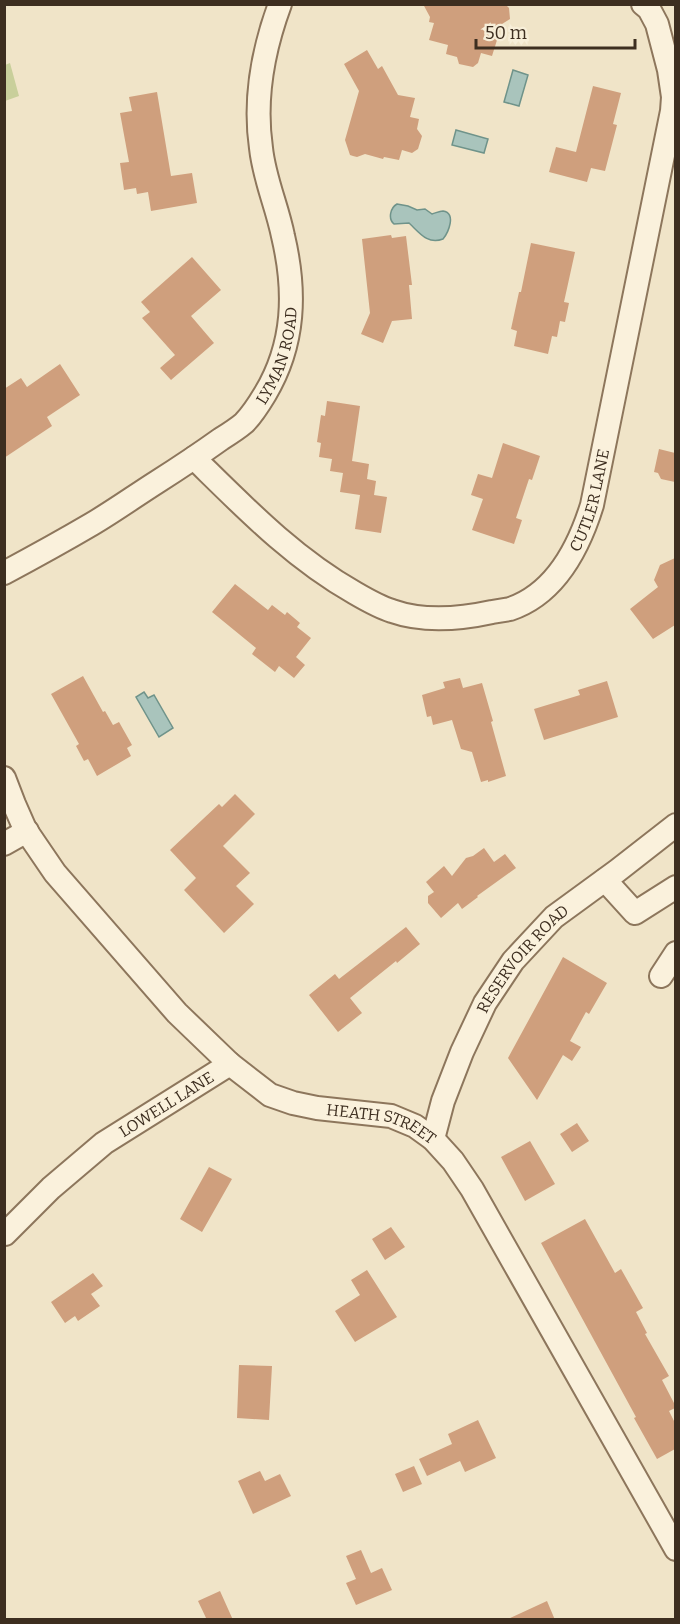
<svg xmlns="http://www.w3.org/2000/svg" width="680" height="1624" viewBox="0 0 680 1624" font-family="Bitter,serif">
<rect width="100%" height="100%" fill="#f0e4c8"/>
<path fill="#c9cf9b" d="M 10,63 L 19,96 L 5,101 L 5,65 Z"/>
<path fill="#a9c4bc" stroke="#6f938a" stroke-width="1.5" d="M 513,70 L 528,75 L 519,106 L 504,102 Z
M 456,130 L 488,139 L 484,153 L 452,145 Z
M 397,204 L 408,206 L 417,210 L 425,209 L 432,214 C 436,213 439,211 443,211 C 457,213 448,233 443,239 C 427,245 419,232 409,223 L 394,224 C 388,219 390,208 397,204 Z
M 144,692 L 148,698 L 154,695 L 173,728 L 159,737 L 136,697 Z"/>
<path fill="#cf9f7d" d="M 423,4 L 505,4 L 509,8 L 510,19 L 502,24 L 492,56 L 481,53 L 478,63 L 473,67 L 459,64 L 457,57 L 446,54 L 448,45 L 429,40 L 434,23 L 429,22 L 430,17 Z
M 367,50 L 378,69 L 382,66 L 398,95 L 415,98 L 410,117 L 419,119 L 417,129 L 422,136 L 418,149 L 412,153 L 402,150 L 399,160 L 384,157 L 383,159 L 365,154 L 357,157 L 353,156 L 350,155 L 345,140 L 359,91 L 344,64 Z
M 593,86 L 621,93 L 613,124 L 617,125 L 605,171 L 591,168 L 587,182 L 549,172 L 556,147 L 576,152 Z
M 157,92 L 171,176 L 192,173 L 197,203 L 151,211 L 148,192 L 137,194 L 136,188 L 124,190 L 120,163 L 129,162 L 120,113 L 132,111 L 129,97 Z
M 391,235 L 392,238 L 406,236 L 412,285 L 409,285 L 412,319 L 392,321 L 383,343 L 361,334 L 370,313 L 362,239 Z
M 531,243 L 575,252 L 564,302 L 569,303 L 565,322 L 560,321 L 557,337 L 552,336 L 548,354 L 514,346 L 517,331 L 511,329 L 519,292 L 521,292 Z
M 192,257 L 221,290 L 191,316 L 214,343 L 171,380 L 160,368 L 175,355 L 142,318 L 150,312 L 141,302 Z
M 60,364 L 80,395 L 47,417 L 52,426 L 4,458 L 4,389 L 21,378 L 27,387 Z
M 327,401 L 360,406 L 352,461 L 369,464 L 367,479 L 376,481 L 374,495 L 387,497 L 381,533 L 355,529 L 360,495 L 340,492 L 343,473 L 330,471 L 332,459 L 319,457 L 321,443 L 317,442 L 321,415 L 325,416 Z
M 503,443 L 540,456 L 532,480 L 529,479 L 516,518 L 522,520 L 514,544 L 472,530 L 483,499 L 471,495 L 478,474 L 492,478 Z
M 659,449 L 675,453 L 675,482 L 661,479 L 658,473 L 654,472 Z
M 675,558 L 675,625 L 653,639 L 630,609 L 658,587 L 654,580 L 660,565 Z
M 235,584 L 268,610 L 272,605 L 285,615 L 287,612 L 300,623 L 297,627 L 311,638 L 296,657 L 305,665 L 294,678 L 279,666 L 275,672 L 252,654 L 256,648 L 212,612 Z
M 83,676 L 103,712 L 105,711 L 113,725 L 119,722 L 132,745 L 127,748 L 131,756 L 97,776 L 88,759 L 84,761 L 76,746 L 79,744 L 51,694 Z
M 460,678 L 463,688 L 482,683 L 493,721 L 491,722 L 506,776 L 488,782 L 488,780 L 481,782 L 472,752 L 461,749 L 452,720 L 433,725 L 431,716 L 427,717 L 422,695 L 445,688 L 443,682 Z
M 607,681 L 618,717 L 544,740 L 534,709 L 580,695 L 578,690 Z
M 235,794 L 255,814 L 223,846 L 250,873 L 236,886 L 254,904 L 224,933 L 184,890 L 196,878 L 170,850 L 219,804 L 222,807 Z
M 484,848 L 494,862 L 505,854 L 516,868 L 477,896 L 478,897 L 462,909 L 458,903 L 441,918 L 428,903 L 428,896 L 434,892 L 426,882 L 444,866 L 452,876 L 466,858 L 473,856 Z
M 406,927 L 420,944 L 397,963 L 396,961 L 350,998 L 362,1013 L 338,1032 L 309,995 L 335,974 L 339,979 Z
M 563,957 L 607,983 L 589,1014 L 586,1012 L 570,1041 L 581,1047 L 572,1061 L 563,1055 L 537,1100 L 508,1058 Z
M 577,1123 L 589,1141 L 572,1152 L 560,1134 Z
M 530,1141 L 555,1184 L 525,1201 L 501,1157 Z
M 209,1167 L 232,1179 L 202,1232 L 180,1219 Z
M 585,1219 L 615,1273 L 621,1269 L 643,1308 L 636,1312 L 647,1333 L 645,1334 L 669,1376 L 662,1380 L 675,1405 L 675,1408 L 669,1411 L 675,1423 L 675,1449 L 657,1459 L 634,1418 L 636,1417 L 541,1243 Z
M 391,1227 L 405,1247 L 385,1260 L 372,1239 Z
M 367,1270 L 397,1317 L 355,1342 L 335,1311 L 360,1295 L 351,1280 Z
M 93,1273 L 103,1286 L 91,1294 L 100,1306 L 78,1321 L 75,1316 L 65,1323 L 51,1302 Z
M 239,1365 L 272,1366 L 269,1420 L 237,1418 Z
M 478,1420 L 496,1458 L 465,1472 L 460,1461 L 427,1476 L 419,1459 L 452,1444 L 448,1434 Z
M 414,1466 L 422,1484 L 403,1492 L 395,1474 Z
M 260,1471 L 265,1481 L 280,1474 L 291,1496 L 253,1514 L 238,1481 Z
M 361,1550 L 371,1573 L 382,1568 L 392,1590 L 356,1605 L 346,1583 L 356,1579 L 346,1556 Z
M 220,1591 L 233,1620 L 207,1620 L 198,1601 Z
M 547,1601 L 555,1620 L 506,1620 Z"/>
<g fill="none" stroke-linecap="round" stroke-linejoin="round">
<g stroke="#8d765c" stroke-width="26">
<g id="minor">
<path id="s1" d="M 194,458 C 244,507 293,558 355,593 C 367,600 379,607 392,611 C 423,622 460,619 492,612 C 498,611 504,610 510,609 C 555,594 579,547 592,505 L 672,111 L 673,97 L 669,70 L 657,24 L 649,9 L 643,4"/>
<path id="s2" d="M 4,573 C 34,557 63,541 92,524 C 114,511 135,496 157,482 C 179,468 200,454 221,439 C 229,434 237,429 244,423 C 252,415 259,404 265,394 C 295,344 296,291 283,236 C 277,206 264,178 261,148 C 254,100 263,50 280,4"/>
<path id="s3" d="M 4,778 L 14,804 L 25,829 L 55,873 L 177,1013 L 230,1064 L 270,1095 L 293,1103 L 317,1108 L 391,1116 L 415,1126 L 433,1139 L 453,1161 L 472,1189 L 676,1549"/>
<path d="M 4,844 L 27,831"/>
<path d="M 605,880 L 635,913 L 676,887"/>
<path d="M 661,976 L 676,953"/>
<path id="s4" d="M 433,1139 L 443,1101 L 462,1052 L 485,1003 L 513,961 L 554,917 L 617,871 L 676,825"/>
<path id="s5" d="M 5,1234 L 51,1188 L 104,1143 L 230,1064"/>
</g>
</g>
<use href="#minor" stroke="#faf1dc" stroke-width="22"/>
</g>
<g text-anchor="middle" dominant-baseline="central" stroke-width="6" stroke-linejoin="round" paint-order="stroke">
<g font-size="16" fill="#3d2e20" stroke="#f7eed8">
<text stroke="none"><textPath href="#s2" startOffset="360">LYMAN ROAD</textPath></text>
<text stroke="none"><textPath href="#s1" startOffset="513">CUTLER LANE</textPath></text>
<text stroke="none"><textPath href="#s4" startOffset="204">RESERVOIR ROAD</textPath></text>
<text stroke="none"><textPath href="#s5" startOffset="208">LOWELL LANE</textPath></text>
<text stroke="none"><textPath href="#s3" startOffset="534">HEATH STREET</textPath></text>
</g>
</g>
<rect width="680" height="1624" fill="none" stroke="#3d2e20" stroke-width="12"/>
<path d="M476 39v9h159v-9" fill="none" stroke="#3d2e20" stroke-width="3"/>
<text x="485" y="39" font-size="18" fill="#3d2e20" stroke="#f7eed8" stroke-width="4.5" paint-order="stroke">50 m</text>
</svg>
